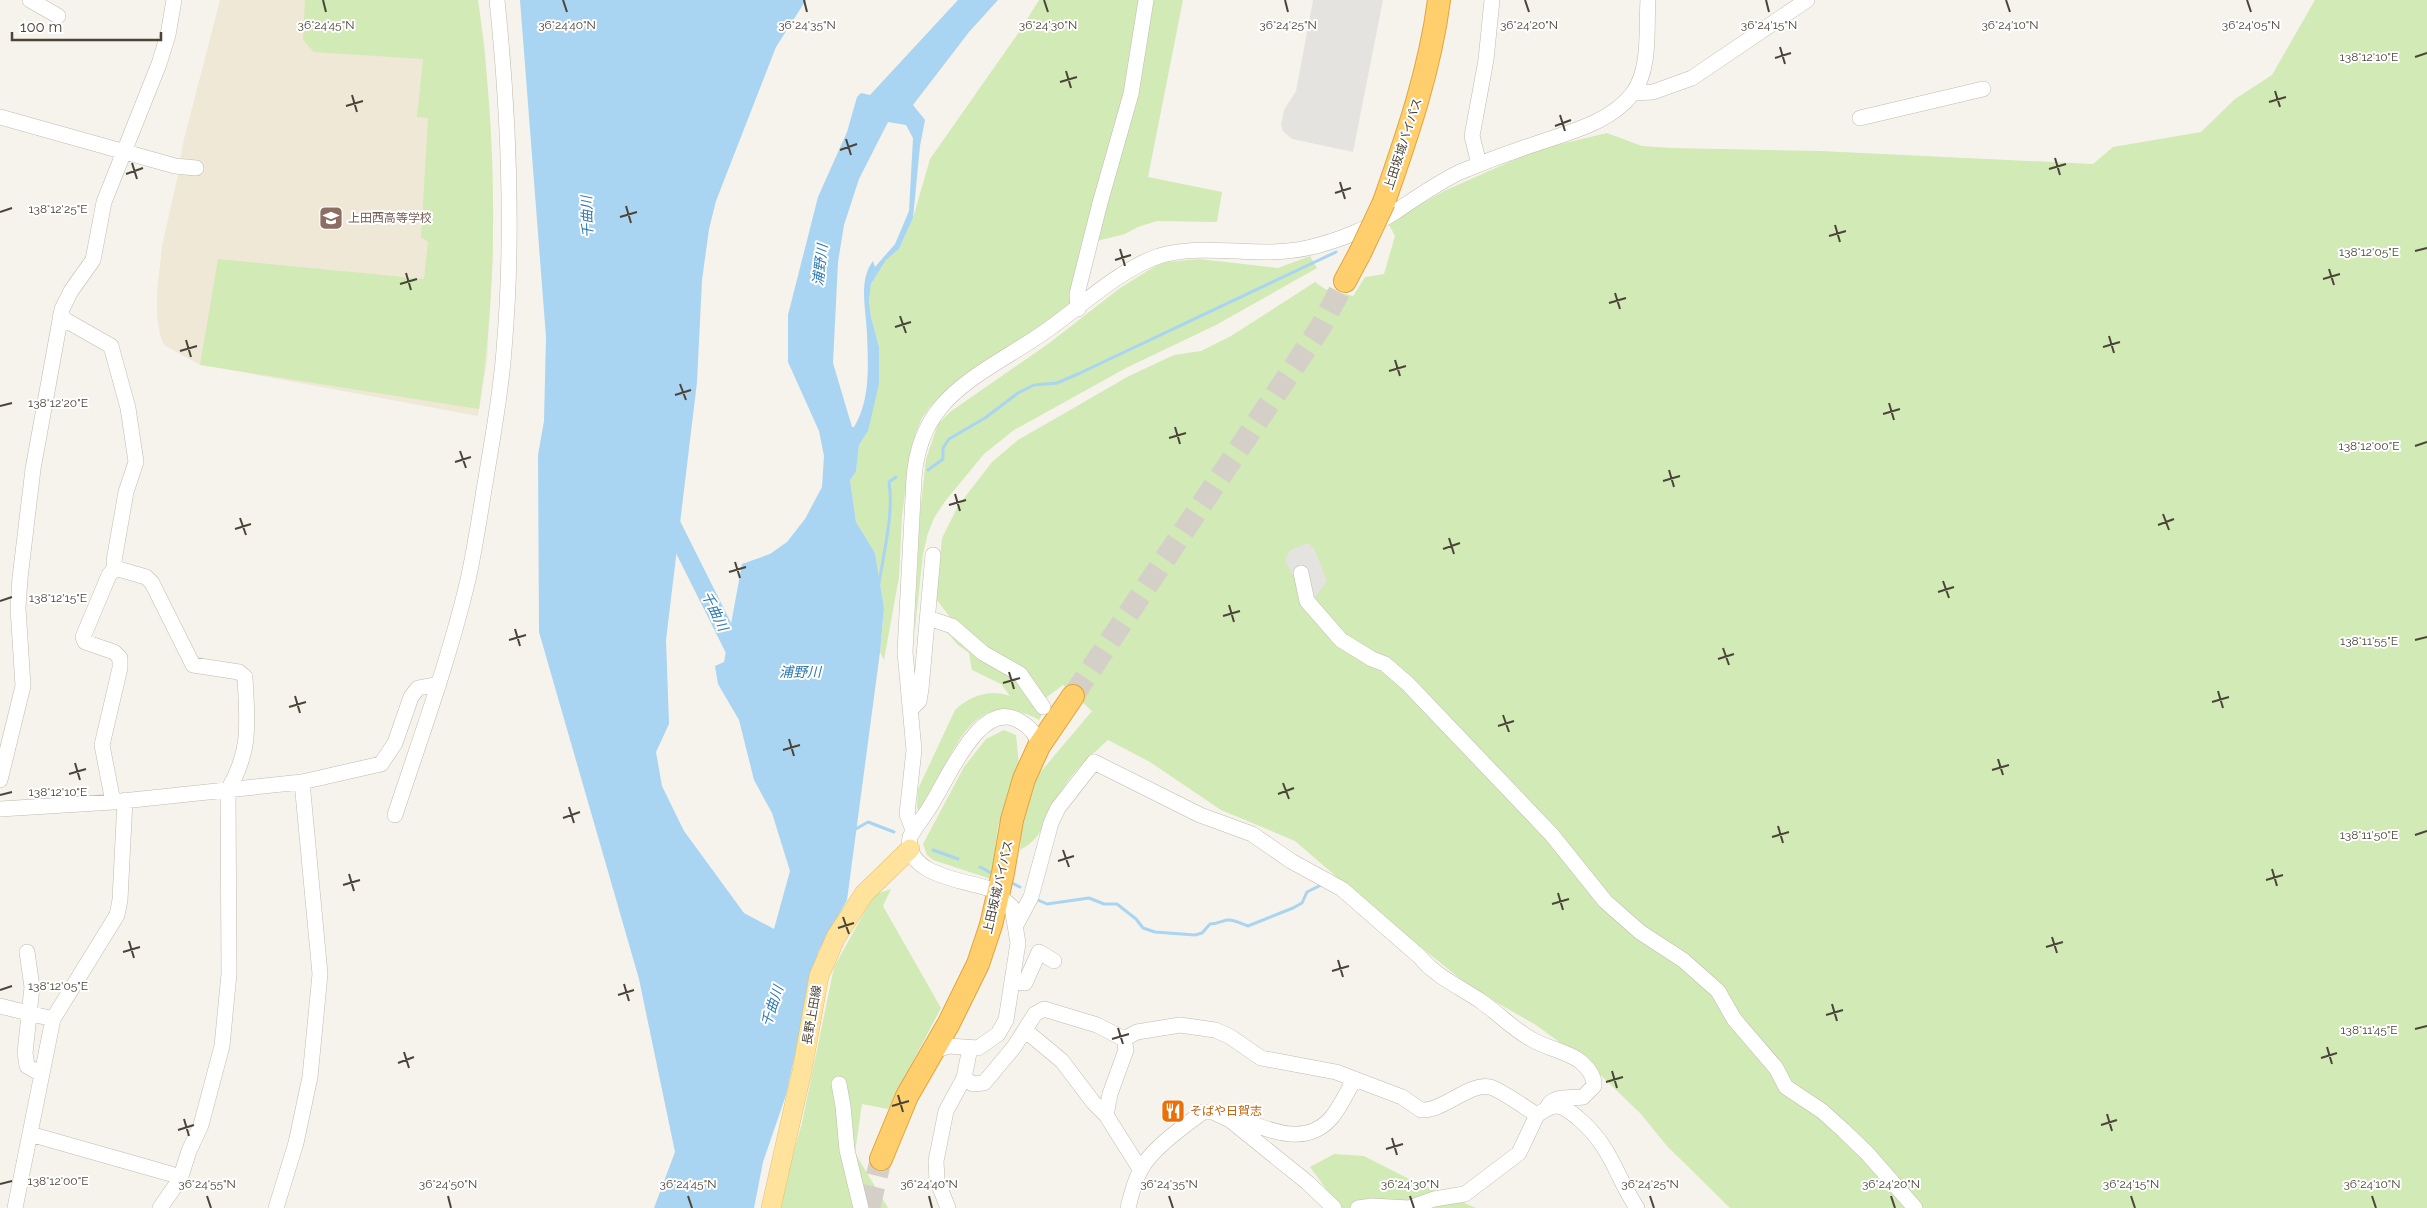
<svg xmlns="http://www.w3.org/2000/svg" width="2427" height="1208" viewBox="0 0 2427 1208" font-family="Raleway,'Noto Sans JP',sans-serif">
<rect width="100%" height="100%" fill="#f6f3ec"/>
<path fill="#efe8d6" d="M 220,0 L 478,0 L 485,49 L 493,191 L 493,257 L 487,361 L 478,416 L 198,364 L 164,345 L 160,335 L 157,316 L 157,293 L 162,246 L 178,175 L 181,172 L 184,161 L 181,157 L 183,143 Z"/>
<path fill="#d2eab5" d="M 305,0 L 478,0 C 497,135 499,275 479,409 L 200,365 L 218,259 L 424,279 L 428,242 L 421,237 L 428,118 L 417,117 L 423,59 L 314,52 L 303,40 Z
M 1039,0 L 1183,0 L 1148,177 L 1222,192 L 1217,222 L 1157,221 L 1138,227 L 1125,234 L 1097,241 L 1075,301 L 1033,334 L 953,384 L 930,407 L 922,418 L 916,432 L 910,456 L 902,516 L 899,577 L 884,660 L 880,652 L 884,608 L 875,553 L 856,522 L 850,480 L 856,472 L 859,445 L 868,431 L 879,347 L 871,317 L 869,299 L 871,284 L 886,260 L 899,249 L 913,218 L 930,159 L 1019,32 Z
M 2315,0 L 2427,0 L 2427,1208 L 1730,1208 L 1667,1146 L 1640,1113 L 1588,1063 L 1536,1025 L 1473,989 L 1382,916 L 1295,841 L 1221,810 L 1150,762 L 1108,740 C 1095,752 1078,767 1068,781 C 1051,804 1047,837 1020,850 L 1022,821 L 1033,781 L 1092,711 L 1063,685 L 1043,700 L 950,617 L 936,599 L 942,538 L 958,506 L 992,462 L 1018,440 L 1129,376 L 1174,355 L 1201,351 L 1231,336 L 1315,282 L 1325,289 L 1353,296 L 1365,277 L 1384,274 L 1395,236 L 1388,223 L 1444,191 L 1536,150 L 1607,133 L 1642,146 L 1671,148 L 1820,151 L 2093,164 L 2113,147 L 2201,132 L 2235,99 L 2272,75 Z
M 1310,256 L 1317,268 L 1216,325 L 1126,368 L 1014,430 L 984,454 L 946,500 L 934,518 L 928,533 L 923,554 L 914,638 L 920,513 L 926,459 L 938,424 L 950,412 L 1048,344 L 1120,288 L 1157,265 L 1168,262 L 1199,259 L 1278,268 Z
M 943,628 L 1008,670 L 1044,711 L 1039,720 C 965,680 952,767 919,810 L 917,808 L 918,789 L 955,710 C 971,695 991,689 1010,696 L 1001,684 L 972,670 L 969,653 L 958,645 Z
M 1004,730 L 1016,735 L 1019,764 L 998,826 L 991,879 L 933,860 L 927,855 L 923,844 L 964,767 L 986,739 Z
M 891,889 L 883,906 L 941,1008 L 888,1109 L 862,1104 L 855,1153 L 888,1208 L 778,1208 L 802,1123 L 834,967 L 874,895 Z
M 1334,1154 L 1364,1156 L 1413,1181 L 1476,1208 L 1340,1208 L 1310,1167 Z"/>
<path fill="#e5e3e0" d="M 1313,0 L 1383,0 L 1353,152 L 1292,139 L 1283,131 L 1281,125 L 1284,110 L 1296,91 Z
M 1308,543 L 1314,548 L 1327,581 L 1314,599 L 1298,585 L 1285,560 L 1290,550 Z"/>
<path fill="#a9d4f2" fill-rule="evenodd" d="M 520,0 L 806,0 L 776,47 L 716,201 L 709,229 L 702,280 L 697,382 L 666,640 L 669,724 L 656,752 L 662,786 L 684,831 L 744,913 L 774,929 L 790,871 L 772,813 L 754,780 L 739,720 L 718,684 L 715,666 L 724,662 L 742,564 L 770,554 L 787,542 L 805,519 L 822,487 L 824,456 L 819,431 L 788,362 L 788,315 L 818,197 L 847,132 L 857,97 L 861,93 L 870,95 L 958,0 L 998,0 L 969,32 L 913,105 L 925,120 L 920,146 L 913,218 L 899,249 L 886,260 L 871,284 L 869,300 L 871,317 L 879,347 L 879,384 L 868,431 L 859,445 L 856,472 L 850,480 L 856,522 L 875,553 L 884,608 L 880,652 L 847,900 L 818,952 L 786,1095 L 763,1162 L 754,1208 L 654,1208 L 675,1152 L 639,979 L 539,632 L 538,455 L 544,421 L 546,337 ZM 888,122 L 906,125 L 913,138 L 909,211 L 895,244 L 875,267 L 873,261 C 858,281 866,309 867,333 C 868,364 871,399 854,427 L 852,427 L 833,363 L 838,262 L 844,225 L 859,179 Z"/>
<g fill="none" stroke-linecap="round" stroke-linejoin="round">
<path stroke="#a9d4f2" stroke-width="3" d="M 928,470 L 943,459 L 943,448 L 949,439 L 985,418 L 1018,393 L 1034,385 L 1057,383 L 1078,374 L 1336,252
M 879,583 C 884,552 894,511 889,482 L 896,477
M 854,830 L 868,822 L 894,832
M 933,850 L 958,859
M 980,867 L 995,875
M 1010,882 L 1020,887
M 1038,900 L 1047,904 L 1089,898 L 1104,904 L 1117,904 L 1136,919 L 1143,928 L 1155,932 L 1195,935 L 1202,933 L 1210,924 C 1217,924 1221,921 1227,920 C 1234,919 1242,924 1248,926 L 1293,908 L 1302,903 L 1307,892 L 1323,884"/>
<path stroke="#a9d4f2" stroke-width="18" d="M 668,517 L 739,659"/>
<path stroke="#d4d0c8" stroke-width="22" stroke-dasharray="22 11" stroke-linecap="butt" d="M 1073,696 L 1320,328 L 1345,281
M 869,1208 L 881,1159"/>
<g stroke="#c2bbae" stroke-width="16">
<path id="minor" d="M 30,0 L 58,16
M 1633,93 L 1653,92 L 1692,78 L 1807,0
M 0,117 L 175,166 L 196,168
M 1860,118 L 1983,89
M 1479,164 L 1472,136 L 1486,60 L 1492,0
M 1078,309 L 1077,294 L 1100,203 L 1131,94 L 1146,0
M 60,317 L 111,346 L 128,408 L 136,462 L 126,492 L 114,561 L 115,568 L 146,577 L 152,583 L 193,665 L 239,672 L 245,677 C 247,722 252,749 228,790 L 229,974 L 222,1046 L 201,1125 L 189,1151 L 180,1179 L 160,1208
M 1301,573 L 1307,601 L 1341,640 L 1372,659 L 1385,664 L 1408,684 L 1552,835 L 1605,901 L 1640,932 L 1683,960 L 1718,991 L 1734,1019 L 1776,1068 L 1786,1087 L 1822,1111 L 1843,1130 L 1867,1153 L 1915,1208
M 928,618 L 952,626 L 983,653 L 1020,674 L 1043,707
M 911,709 L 919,701 L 921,689 L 933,555
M 0,780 L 23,686 L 18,608 L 20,578 L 33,469 L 62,309 L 71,291 L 93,260 L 104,202 L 159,64 L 168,35 L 174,0
M 113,802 L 102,745 L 120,668 L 120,658 L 114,652 L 85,642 L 83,637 L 109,575 L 115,568
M 0,809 L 113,802 L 302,782 L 381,764 L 395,743 L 411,697 L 418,688 L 439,684
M 395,815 C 420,739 448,663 467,584 C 475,550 480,513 486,478 C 493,435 501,393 504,350 C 514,233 509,116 497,0
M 913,830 L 907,814 L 914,750 L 905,652 L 914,478 C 916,452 923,429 940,408 C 964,378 1008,357 1040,335 C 1076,311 1119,269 1159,256 C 1207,242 1258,259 1307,248 C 1336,242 1369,228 1395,212 C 1416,198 1437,183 1460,172 C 1484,162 1508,153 1532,145 C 1565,133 1610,124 1633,93 C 1651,68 1646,29 1648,0
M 987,888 C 961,880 904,874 910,837 C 916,825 925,816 931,805 C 947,781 981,695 1021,722 C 1030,727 1037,736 1039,746
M 1016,925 L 1031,897 L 1051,823 L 1058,808 L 1094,762 L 1200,815 L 1252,834 L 1291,861 L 1342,889 L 1420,957 C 1436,977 1462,988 1482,1002 C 1499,1014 1513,1029 1531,1039 C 1546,1048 1566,1051 1580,1061 C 1588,1068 1595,1076 1594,1086 L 1583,1097 C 1570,1099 1553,1094 1547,1108
M 27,952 L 32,987 L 25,1053 L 27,1066 L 41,1074
M 1013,982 L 1025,983 L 1039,952 L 1054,961
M 0,1006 L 53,1019
M 1026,1031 L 1062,1061 L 1093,1102 L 1106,1115 L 1140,1169
M 933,1051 L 949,1046 L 978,1048 L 998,1034 L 1006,1020 L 1018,943 L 1012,907 L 1003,899
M 964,1078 L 973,1084 L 984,1083 L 1014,1047 L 1035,1014 L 1044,1009 L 1097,1025 L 1124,1039 L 1137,1032 L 1180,1025 L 1215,1030 L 1229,1036 L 1261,1058 L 1336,1072 L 1402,1097 L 1421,1110 C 1442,1112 1470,1082 1490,1087 C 1501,1090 1526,1108 1537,1115 C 1543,1111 1551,1105 1558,1106 C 1565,1107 1573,1114 1578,1118 C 1612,1147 1614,1173 1637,1208
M 839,1084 L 843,1106 L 847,1150 L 861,1208
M 1106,1115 L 1110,1094 L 1126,1050 L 1124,1039
M 1233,1119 L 1237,1118 C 1269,1130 1306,1148 1332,1117 C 1341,1106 1347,1092 1354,1080
M 30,1134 L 171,1174 L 180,1179
M 15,1208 L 53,1019 L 117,915 L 120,900 L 125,800
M 276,1208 L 296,1143 L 310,1077 L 320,974 L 302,782
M 948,1208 L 937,1180 L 936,1161 L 946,1111 L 964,1078 L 970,1048
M 1128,1208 C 1131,1195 1134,1183 1140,1171 C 1150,1150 1184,1126 1203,1112 L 1213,1112 L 1230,1120 L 1308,1183 L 1334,1208
M 1358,1208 L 1372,1206 L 1409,1208 L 1434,1199 L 1465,1194 L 1519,1153 L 1537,1115"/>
</g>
<g stroke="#e6c16a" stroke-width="20">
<path id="major" d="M 771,1208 L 802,1071 L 819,976 L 836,937 L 864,894 L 910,849"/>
</g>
<g stroke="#e0a43c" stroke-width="24">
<path id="highway" d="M 1384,202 C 1407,136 1430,70 1439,0
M 1345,281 L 1360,253
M 881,1159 L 907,1096 L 949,1023 L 978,964 L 991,925 L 1003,873 L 1012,820 L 1024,779 L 1039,746 L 1073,696"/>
</g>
<use href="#minor" stroke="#fff" stroke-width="15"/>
<use href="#major" stroke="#ffe39c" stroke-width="19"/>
<use href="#highway" stroke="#ffcf6e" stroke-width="22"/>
<g stroke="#e0a43c" stroke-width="24" stroke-linecap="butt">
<path id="highway-bridge" d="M 1360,253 L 1384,202"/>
</g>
<use href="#highway-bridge" stroke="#ffcf6e" stroke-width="22"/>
</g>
<path fill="none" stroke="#4b4439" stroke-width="2" d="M 323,0 L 326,12M 563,0 L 567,12M 804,0 L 807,12M 1044,0 L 1048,12M 1285,0 L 1288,12M 1525,0 L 1529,12M 1766,0 L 1769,12M 2006,0 L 2010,12M 2247,0 L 2251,12M 1780,47 L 1785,64M 2415,57 L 2427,53M 1775,58 L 1791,53M 1066,71 L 1071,88M 1060,82 L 1077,77M 2275,91 L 2280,107M 352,95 L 357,112M 2269,102 L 2286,97M 346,106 L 363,101M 1560,115 L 1565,131M 1555,126 L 1571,120M 846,139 L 851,155M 840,150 L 857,144M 2055,158 L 2060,175M 132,163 L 137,179M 2049,169 L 2066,164M 126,174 L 143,168M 1340,182 L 1345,199M 1335,193 L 1351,188M 626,206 L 631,223M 0,212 L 12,208M 620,217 L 637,212M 1835,225 L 1840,242M 1829,236 L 1846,231M 1120,249 L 1125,266M 2415,251 L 2427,248M 1115,260 L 1131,255M 2329,269 L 2334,285M 406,273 L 411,290M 2323,279 L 2340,274M 400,284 L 417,279M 1615,293 L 1620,309M 1609,303 L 1626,298M 900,316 L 906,333M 895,327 L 911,322M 2109,336 L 2114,353M 186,340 L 191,357M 2103,347 L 2120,342M 180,351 L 197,346M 1395,360 L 1400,376M 1389,371 L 1406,366M 680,384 L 686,400M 675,395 L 691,390M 1889,403 L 1894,420M 0,406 L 12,403M 1883,414 L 1900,409M 1175,427 L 1180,444M 1169,438 L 1186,433M 2415,446 L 2427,442M 460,451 L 466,468M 455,462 L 471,457M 1669,470 L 1674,487M 1663,481 L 1680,476M 955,494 L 960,511M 949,505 L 966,500M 2163,514 L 2169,530M 240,518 L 246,535M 2158,525 L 2174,519M 235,529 L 251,524M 1449,538 L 1454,554M 1443,549 L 1460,543M 735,562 L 740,578M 729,572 L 746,567M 1943,581 L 1949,598M 1938,592 L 1954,587M 0,601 L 12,597M 1229,605 L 1234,622M 1223,616 L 1240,611M 515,629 L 520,646M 509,640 L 526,635M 2415,640 L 2427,637M 1723,648 L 1729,665M 1718,659 L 1734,654M 1009,672 L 1014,689M 1003,683 L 1020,678M 2218,691 L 2223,708M 295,696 L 300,713M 2212,702 L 2229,697M 289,707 L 306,702M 1503,715 L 1509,732M 1498,726 L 1514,721M 789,739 L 794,756M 783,750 L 800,745M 1998,759 L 2003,775M 75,763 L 80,780M 1992,770 L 2009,765M 69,774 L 86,769M 1283,783 L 1289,799M 1278,794 L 1294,788M 0,795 L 12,792M 569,807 L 574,823M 563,818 L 580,812M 1778,826 L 1783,843M 2415,835 L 2427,831M 1772,837 L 1789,832M 1063,850 L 1069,867M 1058,861 L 1074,856M 2272,869 L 2277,886M 349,874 L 354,891M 2266,880 L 2283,875M 343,885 L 360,880M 1558,893 L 1563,910M 1552,904 L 1569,899M 843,917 L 849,934M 838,928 L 854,923M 2052,937 L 2057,953M 129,941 L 134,958M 2046,947 L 2063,942M 123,952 L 140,947M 1338,960 L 1343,977M 1332,971 L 1349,966M 624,984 L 629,1001M 0,990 L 12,986M 618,995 L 634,990M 1832,1004 L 1837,1021M 1826,1015 L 1843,1010M 1118,1028 L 1123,1044M 2415,1029 L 2427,1026M 1112,1039 L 1129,1034M 2327,1047 L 2332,1064M 404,1052 L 409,1068M 2321,1058 L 2337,1053M 398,1063 L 414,1057M 1612,1071 L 1617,1088M 1606,1082 L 1623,1077M 898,1095 L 903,1112M 892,1106 L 909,1101M 2107,1114 L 2112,1131M 184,1119 L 189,1136M 2101,1125 L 2117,1120M 178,1130 L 194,1125M 1392,1138 L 1397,1155M 1386,1149 L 1403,1144M 0,1184 L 12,1181M 207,1196 L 211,1208M 448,1196 L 451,1208M 688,1196 L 692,1208M 929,1196 L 932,1208M 1169,1196 L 1173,1208M 1410,1196 L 1414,1208M 1650,1196 L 1654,1208M 1891,1196 L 1895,1208M 2131,1196 L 2135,1208M 2372,1196 L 2376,1208"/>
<defs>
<g id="school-square" transform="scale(1.25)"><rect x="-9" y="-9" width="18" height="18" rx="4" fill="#8d6e63" stroke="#fff"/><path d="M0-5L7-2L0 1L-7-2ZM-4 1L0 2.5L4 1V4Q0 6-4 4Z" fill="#fff"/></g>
<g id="restaurant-square" transform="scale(1.25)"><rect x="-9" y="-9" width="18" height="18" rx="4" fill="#e8710a" stroke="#fff"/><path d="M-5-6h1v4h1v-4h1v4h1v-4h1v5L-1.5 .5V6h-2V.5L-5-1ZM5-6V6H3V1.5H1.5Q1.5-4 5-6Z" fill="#fff"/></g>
</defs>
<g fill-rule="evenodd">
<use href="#school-square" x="331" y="218"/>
<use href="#restaurant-square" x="1173" y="1111"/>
</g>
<g text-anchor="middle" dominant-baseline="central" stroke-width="4" stroke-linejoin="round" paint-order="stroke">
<g font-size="12" fill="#4b4439" stroke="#fff">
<text transform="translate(1403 144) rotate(-72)">上田坂城バイパス</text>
<text transform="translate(998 887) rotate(-77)">上田坂城バイパス</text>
<text transform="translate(812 1015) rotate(-80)">長野上田線</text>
</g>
<g font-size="12" fill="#785e54" stroke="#fff" text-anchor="start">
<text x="348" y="218">上田西高等学校</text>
</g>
<g font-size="12" fill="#c56008" stroke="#fff" text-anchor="start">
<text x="1190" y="1111">そばや日賀志</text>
</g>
<g font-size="14" font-style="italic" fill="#2e7ab2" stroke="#fff">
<text transform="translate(587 217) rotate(-92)">千曲川</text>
<text transform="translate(820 265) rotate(-83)">浦野川</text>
<text transform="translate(715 611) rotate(64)">千曲川</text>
<text x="800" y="672">浦野川</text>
<text transform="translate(772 1006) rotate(-72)">千曲川</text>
</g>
</g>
<g font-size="12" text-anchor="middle" fill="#4b4439" stroke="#fff" stroke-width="4" stroke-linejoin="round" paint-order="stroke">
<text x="326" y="29">36°24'45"N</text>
<text x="567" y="29">36°24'40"N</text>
<text x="807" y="29">36°24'35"N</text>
<text x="1048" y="29">36°24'30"N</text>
<text x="1288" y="29">36°24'25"N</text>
<text x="1529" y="29">36°24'20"N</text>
<text x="1769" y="29">36°24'15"N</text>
<text x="2010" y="29">36°24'10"N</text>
<text x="2251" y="29">36°24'05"N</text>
<text x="2369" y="61">138°12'10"E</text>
<text x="58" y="213">138°12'25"E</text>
<text x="2369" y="256">138°12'05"E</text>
<text x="58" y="407">138°12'20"E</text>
<text x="2369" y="450">138°12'00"E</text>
<text x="58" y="602">138°12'15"E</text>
<text x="2369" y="645">138°11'55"E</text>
<text x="58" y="796">138°12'10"E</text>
<text x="2369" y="839">138°11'50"E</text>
<text x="58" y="990">138°12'05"E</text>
<text x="2369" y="1034">138°11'45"E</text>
<text x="58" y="1185">138°12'00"E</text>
<text x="207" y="1188">36°24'55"N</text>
<text x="448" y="1188">36°24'50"N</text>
<text x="688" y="1188">36°24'45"N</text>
<text x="929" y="1188">36°24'40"N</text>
<text x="1169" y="1188">36°24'35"N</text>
<text x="1410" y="1188">36°24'30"N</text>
<text x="1650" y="1188">36°24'25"N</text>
<text x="1891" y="1188">36°24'20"N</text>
<text x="2131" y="1188">36°24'15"N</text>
<text x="2372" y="1188">36°24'10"N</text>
</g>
<path d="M12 32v8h149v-8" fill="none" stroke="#4b4439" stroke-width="2.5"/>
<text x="20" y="32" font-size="15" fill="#4b4439" stroke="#ffffff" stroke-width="4" paint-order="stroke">100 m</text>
</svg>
